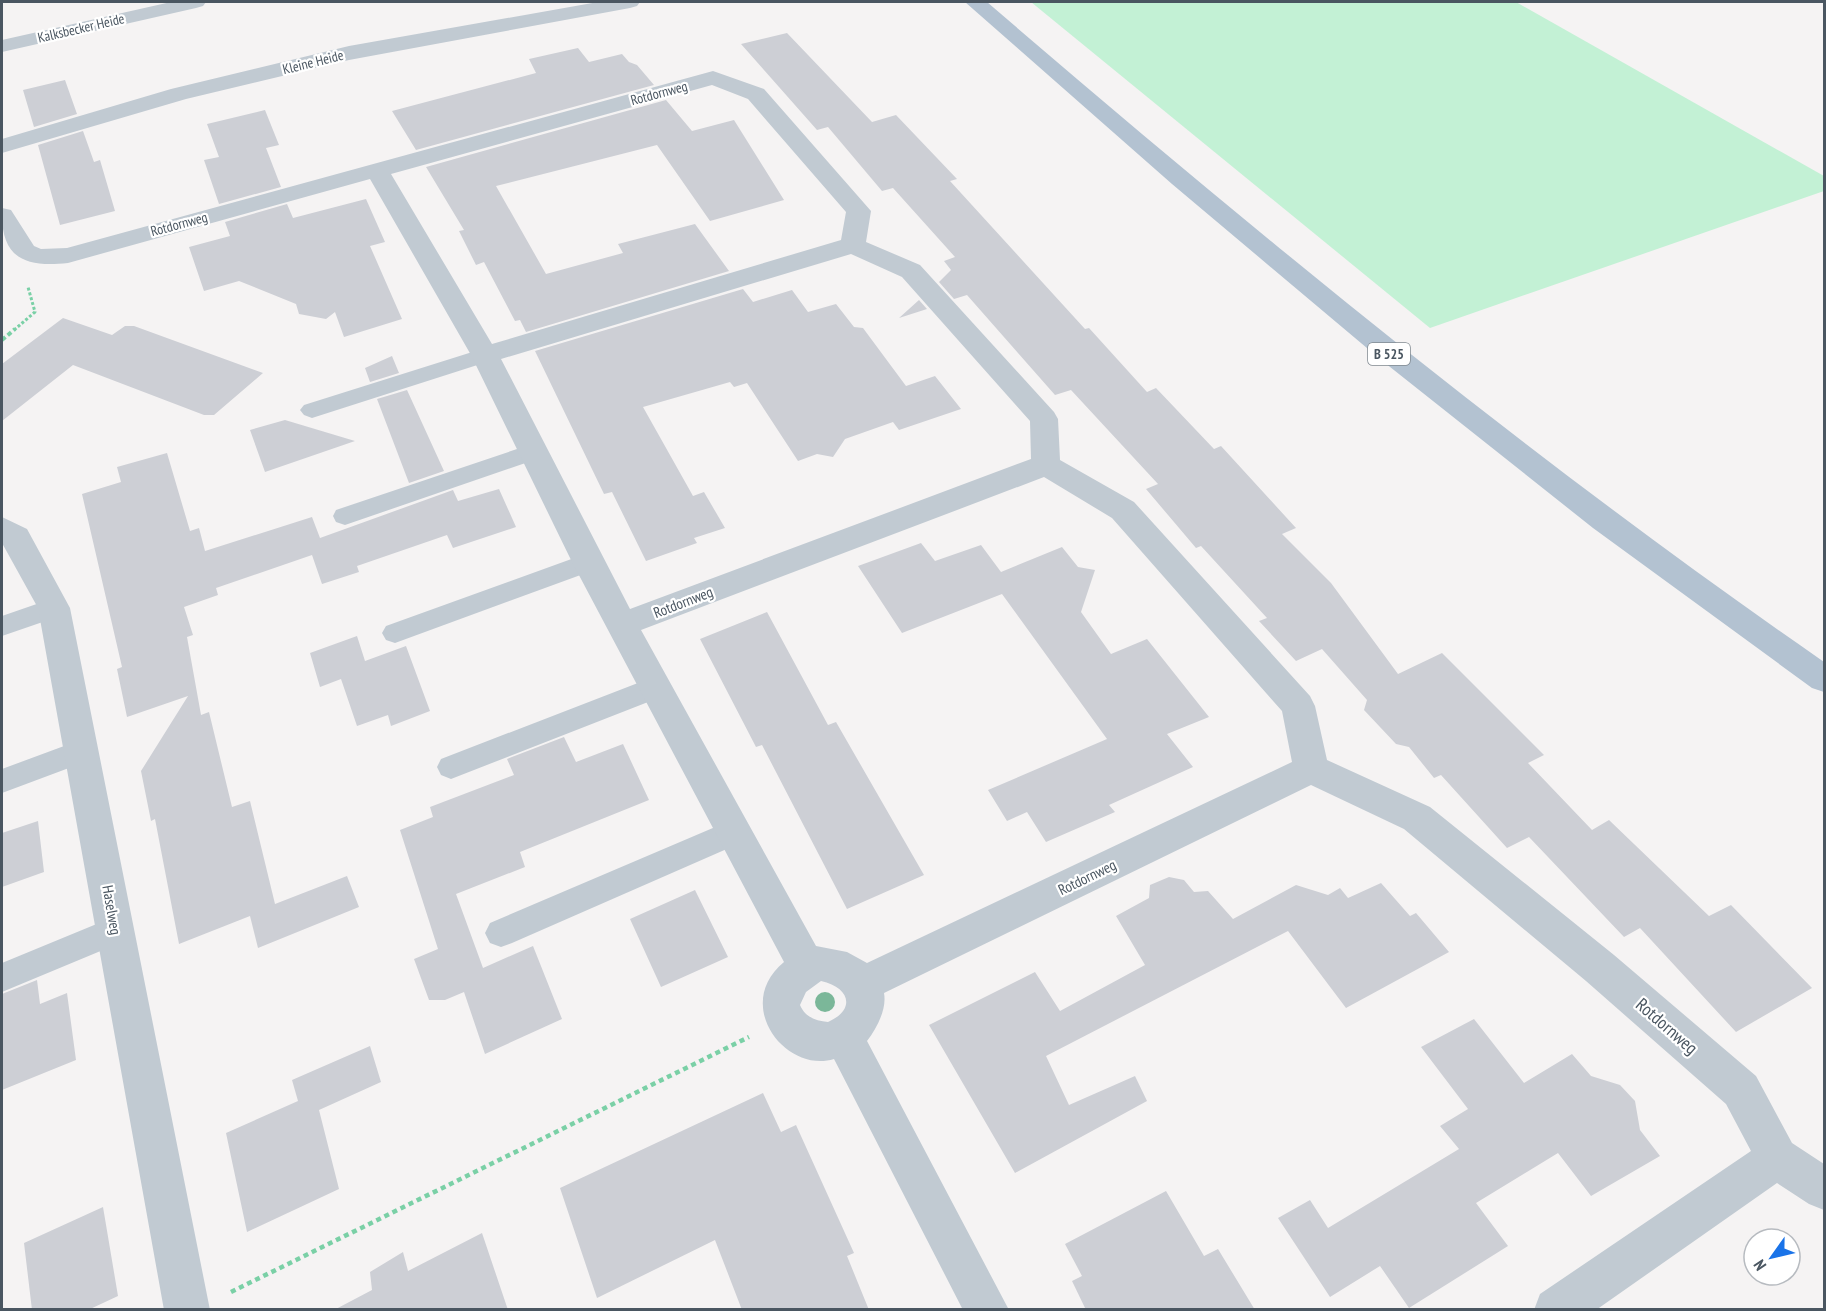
<svg xmlns="http://www.w3.org/2000/svg" width="1826" height="1311" viewBox="0 0 1826 1311" font-family="'PT Sans Narrow',sans-serif">
<rect width="100%" height="100%" fill="#f5f3f3"/>
<path fill="#c3f1d5" d="M 1031,2 L 1516,2 L 1824,176 L 1824,191 L 1430,328 Z"/>
<path fill="#cdcfd5" d="M 787,33 L 872,122 L 896,115 L 957,179 L 950,181 L 1085,329 L 1089,328 L 1147,392 L 1156,388 L 1214,449 L 1221,446 L 1296,528 L 1282,534 L 1331,583 L 1398,674 L 1442,653 L 1544,755 L 1528,763 L 1592,830 L 1609,820 L 1709,916 L 1731,905 L 1812,988 L 1736,1032 L 1640,928 L 1624,937 L 1529,837 L 1507,848 L 1441,775 L 1434,778 L 1409,747 L 1396,744 L 1364,710 L 1367,700 L 1322,649 L 1296,661 L 1259,621 L 1267,618 L 1201,546 L 1196,548 L 1146,489 L 1158,484 L 1071,390 L 1055,395 L 967,295 L 954,299 L 939,282 L 951,270 L 944,261 L 955,257 L 893,188 L 882,191 L 828,127 L 817,130 L 741,44 Z
M 578,48 L 589,62 L 622,54 L 629,62 L 637,65 L 654,85 L 416,150 L 392,111 L 536,73 L 529,59 Z
M 65,80 L 77,114 L 34,127 L 23,90 Z
M 666,100 L 692,131 L 734,120 L 784,200 L 710,221 L 657,145 L 496,186 L 546,274 L 623,253 L 618,244 L 695,224 L 729,271 L 526,332 L 520,320 L 515,321 L 484,262 L 476,265 L 459,231 L 464,230 L 426,167 Z
M 265,110 L 279,145 L 266,148 L 281,187 L 219,204 L 204,160 L 219,157 L 207,124 Z
M 83,131 L 94,162 L 100,160 L 115,211 L 60,225 L 38,145 Z
M 366,199 L 385,242 L 370,246 L 402,319 L 344,337 L 335,312 L 326,319 L 299,314 L 296,304 L 239,281 L 204,291 L 189,247 L 230,236 L 225,222 L 287,204 L 293,218 Z
M 743,289 L 753,302 L 792,290 L 808,312 L 836,304 L 854,327 L 863,328 L 906,386 L 935,376 L 961,409 L 899,430 L 893,422 L 845,439 L 833,457 L 817,454 L 798,461 L 747,383 L 734,387 L 730,382 L 643,407 L 693,496 L 704,492 L 725,528 L 694,538 L 697,543 L 646,561 L 612,492 L 604,494 L 535,351 Z
M 919,300 L 927,309 L 899,318 Z
M 63,318 L 112,335 L 125,326 L 134,326 L 263,373 L 214,415 L 204,415 L 73,365 L 2,421 L 2,364 Z
M 392,356 L 399,373 L 370,382 L 365,368 Z
M 407,390 L 444,471 L 409,483 L 377,399 Z
M 285,420 L 355,441 L 265,472 L 250,430 Z
M 167,453 L 190,531 L 199,528 L 205,551 L 312,517 L 320,538 L 453,490 L 458,501 L 499,489 L 516,527 L 453,548 L 447,535 L 357,566 L 359,572 L 322,584 L 312,555 L 216,588 L 218,595 L 184,607 L 193,635 L 187,637 L 201,715 L 209,712 L 232,807 L 250,801 L 275,904 L 347,876 L 359,907 L 258,948 L 250,916 L 179,944 L 155,819 L 151,821 L 141,771 L 188,696 L 127,717 L 117,669 L 122,667 L 82,494 L 121,482 L 117,467 Z
M 921,543 L 935,561 L 981,545 L 1001,572 L 1062,547 L 1078,567 L 1095,570 L 1081,612 L 1111,654 L 1147,639 L 1209,717 L 1167,734 L 1193,767 L 1109,805 L 1115,812 L 1046,842 L 1027,812 L 1007,821 L 988,790 L 1107,739 L 1002,594 L 902,633 L 858,566 Z
M 767,612 L 828,725 L 836,722 L 924,875 L 847,909 L 762,745 L 756,747 L 700,639 Z
M 357,636 L 365,661 L 406,646 L 430,711 L 391,726 L 388,715 L 357,726 L 341,679 L 320,687 L 310,653 Z
M 564,737 L 576,762 L 623,744 L 649,800 L 520,852 L 525,867 L 456,894 L 483,968 L 533,946 L 562,1019 L 485,1054 L 464,992 L 445,1000 L 429,1000 L 414,959 L 438,949 L 400,830 L 433,817 L 430,807 L 514,775 L 507,759 Z
M 38,821 L 44,872 L 2,887 L 2,833 Z
M 1169,877 L 1184,880 L 1194,892 L 1208,891 L 1233,919 L 1296,885 L 1328,895 L 1340,888 L 1348,898 L 1381,883 L 1410,916 L 1416,913 L 1449,952 L 1346,1008 L 1288,931 L 1046,1056 L 1069,1105 L 1135,1076 L 1147,1101 L 1015,1173 L 929,1025 L 1035,972 L 1060,1011 L 1145,965 L 1116,916 L 1149,898 L 1150,885 Z
M 695,890 L 728,957 L 661,987 L 630,919 Z
M 37,980 L 40,1004 L 67,993 L 76,1060 L 2,1090 L 2,994 Z
M 1474,1019 L 1524,1083 L 1572,1054 L 1591,1076 L 1620,1085 L 1635,1101 L 1640,1130 L 1660,1156 L 1591,1196 L 1558,1153 L 1476,1203 L 1508,1246 L 1409,1308 L 1380,1266 L 1330,1297 L 1278,1218 L 1310,1200 L 1328,1228 L 1459,1149 L 1440,1126 L 1468,1109 L 1421,1047 Z
M 370,1046 L 381,1082 L 319,1110 L 339,1189 L 247,1232 L 226,1133 L 298,1101 L 292,1080 Z
M 763,1093 L 781,1132 L 796,1125 L 854,1253 L 847,1256 L 869,1310 L 742,1310 L 715,1240 L 597,1298 L 560,1188 Z
M 1166,1191 L 1204,1256 L 1218,1249 L 1255,1310 L 1086,1310 L 1072,1281 L 1082,1276 L 1065,1244 Z
M 103,1207 L 118,1296 L 88,1310 L 32,1310 L 24,1243 Z
M 482,1233 L 508,1310 L 334,1310 L 372,1290 L 370,1272 L 403,1252 L 408,1271 Z"/>
<g fill="none" stroke-linecap="round" stroke-linejoin="round">
<path stroke="#7ad0a6" stroke-width="3" stroke-dasharray="3 2" stroke-linecap="butt" d="M 14,330 L 35,312 L 28,287"/>
<path stroke="#7ad0a6" stroke-width="4" stroke-dasharray="4.5 3" stroke-linecap="butt" d="M 2,340 L 15,329"/>
<path stroke="#7ad0a6" stroke-width="4.5" stroke-dasharray="5 4" stroke-linecap="butt" d="M 231,1292 L 749,1037"/>
<path fill="#c1cad2" fill-rule="evenodd" d="M 485,348 L 493,350 L 496,355 L 493,360 L 312,418 L 304,415 L 300,410 L 304,405 Z
M 532,444 L 540,446 L 544,452 L 540,458 L 345,525 L 336,522 L 333,516 L 336,510 Z
M 588,553 L 597,555 L 601,562 L 597,569 L 395,643 L 386,640 L 382,633 L 386,626 Z
M 54,598 L 63,601 L 67,608 L 63,615 L 2,636 L 2,616 Z
M 656,676 L 666,679 L 670,687 L 666,695 L 451,779 L 441,775 L 437,767 L 441,759 Z
M 83,739 L 93,743 L 97,751 L 93,759 L 2,793 L 2,769 Z
M 734,819 L 745,823 L 749,832 L 745,841 L 512,943 L 501,947 L 490,943 L 485,933 L 490,923 Z
M 116,916 L 127,920 L 132,930 L 127,940 L 2,992 L 2,963 Z"/>
<path fill="#c1cad2" fill-rule="evenodd" d="M 171,2 L 206,2 L 203,6 L 196,8 L 2,52 L 2,40 Z
M 598,2 L 640,2 L 637,6 L 630,8 L 349,60 L 186,99 L 2,153 L 2,139 L 171,89 L 349,46 Z
M 713,71 L 764,89 L 871,211 L 866,242 L 920,265 L 1054,412 L 1058,419 L 1060,460 L 1134,502 L 1310,696 L 1315,706 L 1327,760 L 1430,807 L 1614,955 L 1756,1076 L 1792,1143 L 1824,1164 L 1824,1210 L 1809,1204 L 1777,1183 L 1596,1310 L 1534,1310 L 1540,1294 L 1751,1151 L 1726,1104 L 1586,981 L 1404,829 L 1311,785 L 884,993 C 887,1009 877,1028 867,1041 L 1009,1310 L 963,1310 L 834,1059 C 786,1074 732,1005 784,962 L 572,562 L 471,355 L 370,179 L 68,263 C 23,268 0,257 2,208 L 11,210 L 34,246 L 41,249 L 67,248 ZM 712,85 L 748,99 L 846,212 L 841,240 L 492,344 L 391,174 ZM 851,254 L 902,277 L 1030,421 L 1031,459 L 630,609 L 501,359 ZM 1044,477 L 1112,518 L 1282,711 L 1292,762 L 867,963 L 847,952 L 816,946 L 641,630 ZM 821,981 C 849,987 857,1009 828,1022 C 816,1021 805,1017 800,1005 L 806,992 Z
M 2,517 L 27,529 L 70,608 L 210,1310 L 164,1310 L 38,608 L 2,543 Z"/>
<path fill="#b3c2d1" fill-rule="evenodd" d="M 965,2 L 987,2 C 1257,234 1531,459 1824,662 L 1824,692 L 1812,688 L 1593,528 L 1380,359 L 1172,184 Z"/>
</g>
<circle fill="#7bb799" cx="825" cy="1002" r="10"/>
<g text-anchor="middle" dominant-baseline="central" stroke-width="4.5" stroke-linejoin="round" paint-order="stroke">
<g font-size="14" fill="#4a5661" stroke="#fff">
<text transform="translate(81 28) rotate(-13)">Kalksbecker Heide</text>
<text transform="translate(313 62) rotate(-14)">Kleine Heide</text>
<text transform="translate(659 93) rotate(-15)">Rotdornweg</text>
<text transform="translate(179 224) rotate(-15)">Rotdornweg</text>
</g>
<rect fill="#fff" stroke="#808990" stroke-width="1.5" x="1368" y="343" width="42" height="22" rx="4.5"/>
<g font-size="14" font-weight="bold" fill="#4a5661">
<text x="1389" y="354">B 525</text>
</g>
<g font-size="15" fill="#4a5661" stroke="#fff">
<text transform="translate(683 602) rotate(-21)">Rotdornweg</text>
<text transform="translate(1087 877) rotate(-26)">Rotdornweg</text>
<text transform="translate(112 910) rotate(80)">Haselweg</text>
</g>
<g font-size="18" fill="#4a5661" stroke="#fff">
<text transform="translate(1667 1026) rotate(41)">Rotdornweg</text>
</g>
</g>
<rect width="1826" height="1311" fill="none" stroke="#4a5661" stroke-width="6"/>
<g transform="translate(1772 1257) rotate(236)"><circle r="28" fill="#ffffff" stroke="#b7bbc0" stroke-width="1.5"/>
<path d="M0-4.5L10 22L0 15L-10 22Z" fill="#1a73e8"/>
<text y="-9" font-size="16" font-weight="bold" text-anchor="middle" fill="#4a5661">N</text>
</g>
</svg>
